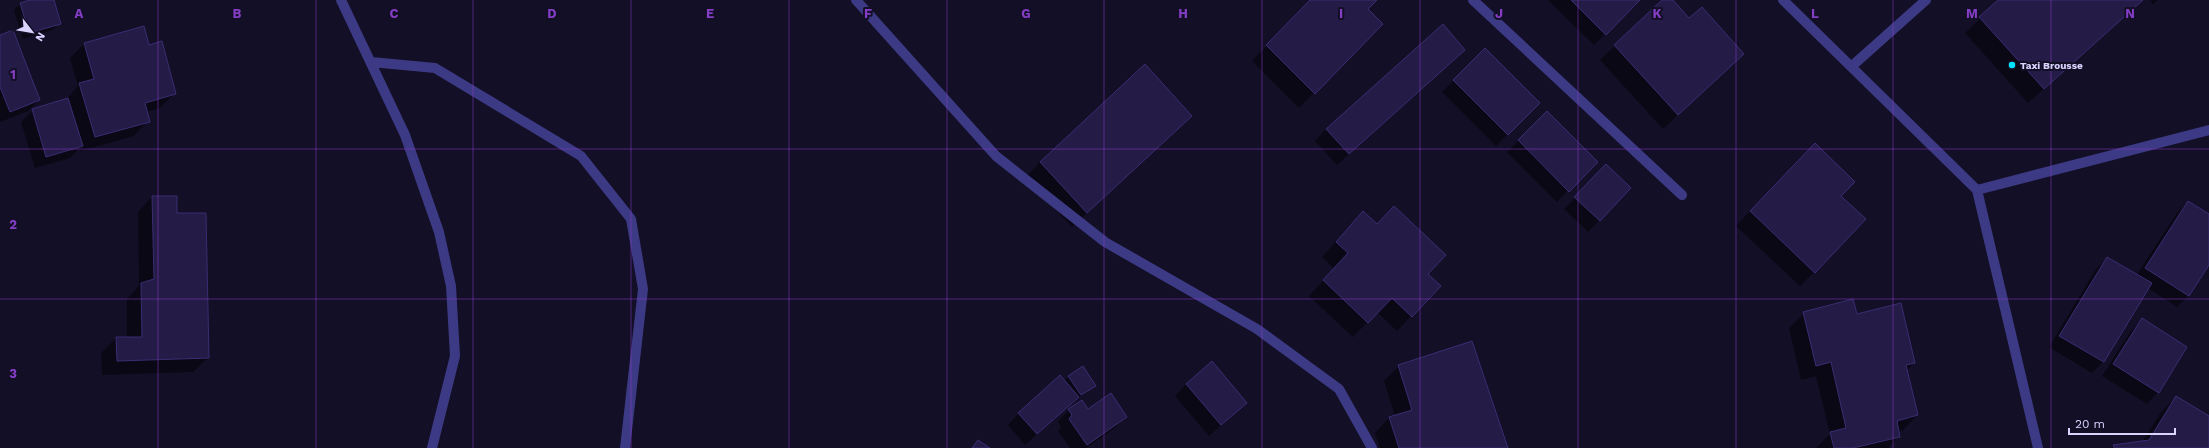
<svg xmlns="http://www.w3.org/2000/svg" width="2209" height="448" viewBox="0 0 2209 448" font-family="'Work Sans',sans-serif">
<rect width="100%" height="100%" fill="#130f26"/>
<path fill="#0007" d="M 34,0 L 53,0 L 59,24 L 53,30 L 23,39 L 14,10 L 20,4 Z
M 1311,0 L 1376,0 L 1366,9 L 1382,24 L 1299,108 L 1252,61 Z
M 1548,0 L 1638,0 L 1594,45 Z
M 1664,0 L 1671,0 L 1728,68 L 1663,129 L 1600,60 Z
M 1999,0 L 2142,0 L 2028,103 L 1965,33 Z
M 2150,0 L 2158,0 L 2153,4 Z
M 0,36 L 39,100 L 28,111 L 0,122 Z
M 85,43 L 149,46 L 175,93 L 160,108 L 146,112 L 148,121 L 134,136 L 80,151 L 79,148 L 70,158 L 35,168 L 21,122 L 33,110 L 66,100 L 78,86 L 70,58 Z
M 1485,49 L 1539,103 L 1496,146 L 1442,92 Z
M 1464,50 L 1337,165 L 1315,141 L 1326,129 Z
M 1547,112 L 1596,162 L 1557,202 L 1507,152 Z
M 1191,116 L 1072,227 L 1026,177 L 1040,162 Z
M 1800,159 L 1814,272 L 1800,286 L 1736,226 Z
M 1606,166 L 1630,188 L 1588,232 L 1564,209 Z
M 152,197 L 176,214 L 208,358 L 193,372 L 102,375 L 101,353 L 116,338 L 127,338 L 127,299 L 139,286 L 138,212 Z
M 2188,202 L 2209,215 L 2209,264 L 2188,296 L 2177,307 L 2148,288 L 2103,362 L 2092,373 L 2049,347 L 2096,269 L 2107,258 L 2136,276 L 2177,213 Z
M 1349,227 L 1427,274 L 1411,316 L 1397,331 L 1377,312 L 1353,337 L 1309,296 L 1334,269 L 1322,257 Z
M 1804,313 L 1856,315 L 1914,363 L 1907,370 L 1917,415 L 1903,430 L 1898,431 L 1899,436 L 1888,448 L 1816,448 L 1830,434 L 1816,376 L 1801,380 L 1789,328 Z
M 2142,320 L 2158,392 L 2147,404 L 2102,376 L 2131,331 Z
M 1399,366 L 1507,448 L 1380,448 L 1375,433 L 1389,418 L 1395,416 L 1384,381 Z
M 1069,377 L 1095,386 L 1074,401 L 1025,445 L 1008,425 L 1019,413 Z
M 1186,384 L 1246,403 L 1209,436 L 1175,396 Z
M 2176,397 L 2209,417 L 2209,448 L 2111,448 L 2113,445 L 2143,441 L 2161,412 Z
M 1069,410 L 1087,410 L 1126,417 L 1115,428 L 1086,448 L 1070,448 L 1058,431 L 1061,428 L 1058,421 Z"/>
<path fill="#241b47" stroke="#3b2d73" d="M 30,0 L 54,0 L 61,24 L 29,33 L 20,3 Z
M 1310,0 L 1377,0 L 1368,9 L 1383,24 L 1315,94 L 1266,45 Z
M 1571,0 L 1640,0 L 1606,35 Z
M 1662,0 L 1673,0 L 1689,18 L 1702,7 L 1744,54 L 1678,115 L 1614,45 Z
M 1998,0 L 2143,0 L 2044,89 L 1979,17 Z
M 1443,24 L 1465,50 L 1349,154 L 1326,129 Z
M 144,26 L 149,45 L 162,41 L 176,94 L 145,103 L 150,122 L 95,137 L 79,83 L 94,79 L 84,43 Z
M 13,30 L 40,100 L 10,112 L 0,87 L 0,35 Z
M 1485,48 L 1540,103 L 1508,135 L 1453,80 Z
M 1145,64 L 1192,116 L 1087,213 L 1040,162 Z
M 68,98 L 83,146 L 46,157 L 32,109 Z
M 1547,111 L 1598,162 L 1569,192 L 1518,140 Z
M 1815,143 L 1855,182 L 1841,196 L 1866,219 L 1815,273 L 1750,211 Z
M 1606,164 L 1631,188 L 1600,221 L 1574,197 Z
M 152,196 L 177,196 L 177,213 L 206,213 L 209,358 L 117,361 L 116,337 L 142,337 L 141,283 L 154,279 Z
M 2188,201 L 2209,214 L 2209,265 L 2189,296 L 2145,268 Z
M 1394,206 L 1446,255 L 1428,274 L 1441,286 L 1412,317 L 1392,298 L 1368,323 L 1323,280 L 1348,253 L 1336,242 L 1363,211 L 1377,224 Z
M 2107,257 L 2152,283 L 2104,362 L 2059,336 Z
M 1853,299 L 1857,314 L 1901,303 L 1915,363 L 1906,365 L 1918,415 L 1897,421 L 1900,437 L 1853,448 L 1834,448 L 1830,432 L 1846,428 L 1831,362 L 1816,366 L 1803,312 Z
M 2142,318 L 2187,347 L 2159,393 L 2113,364 Z
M 1472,341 L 1508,448 L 1399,448 L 1389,417 L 1412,410 L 1398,365 Z
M 1212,361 L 1247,403 L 1221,425 L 1186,384 Z
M 1083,366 L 1096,386 L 1081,395 L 1068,376 Z
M 1060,375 L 1079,397 L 1037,434 L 1018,413 Z
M 1111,393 L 1127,417 L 1087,445 L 1069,419 L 1072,415 L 1068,409 L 1082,400 L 1088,409 Z
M 2176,396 L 2209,416 L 2209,448 L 2114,448 L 2113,445 L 2149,440 Z
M 978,440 L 990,448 L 972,448 Z"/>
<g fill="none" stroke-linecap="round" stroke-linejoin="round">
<path stroke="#3d3a85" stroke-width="10" d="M 341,0 L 405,135 L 439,232 L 451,286 L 455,356 L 432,448
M 856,0 L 996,156 L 1105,242 L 1257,329 L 1339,389 L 1372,448
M 1473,0 L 1682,195
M 1783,0 L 1977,190 L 2038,448
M 371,62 L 435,68 L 581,156 L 631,219 L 643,289 L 625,448
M 1852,66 L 1926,0
M 1977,190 L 2209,130"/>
</g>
<path fill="none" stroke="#843dc5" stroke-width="1" stroke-opacity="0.55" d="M 158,0 L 158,448M 316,0 L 316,448M 473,0 L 473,448M 631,0 L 631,448M 789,0 L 789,448M 947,0 L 947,448M 1104,0 L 1104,448M 1262,0 L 1262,448M 1420,0 L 1420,448M 1578,0 L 1578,448M 1736,0 L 1736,448M 1893,0 L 1893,448M 2051,0 L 2051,448M 0,149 L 2209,149M 0,299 L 2209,299"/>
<circle fill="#00e5ff" stroke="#130f26" stroke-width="1.5" cx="2012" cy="65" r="4"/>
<g text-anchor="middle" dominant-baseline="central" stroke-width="4" stroke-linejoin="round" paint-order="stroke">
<g font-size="10" font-weight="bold" fill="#d9d4ff" stroke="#130f26" text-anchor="start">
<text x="2020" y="65">Taxi Brousse</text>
</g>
</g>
<g font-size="13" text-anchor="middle" font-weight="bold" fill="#843dc5" stroke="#130f26" stroke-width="4" stroke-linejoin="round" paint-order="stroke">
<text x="79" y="18">A</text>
<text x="237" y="18">B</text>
<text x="394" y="18">C</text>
<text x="552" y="18">D</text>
<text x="710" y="18">E</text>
<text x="868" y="18">F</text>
<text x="1026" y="18">G</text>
<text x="1183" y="18">H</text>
<text x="1341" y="18">I</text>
<text x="1499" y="18">J</text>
<text x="1657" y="18">K</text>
<text x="1815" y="18">L</text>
<text x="1972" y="18">M</text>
<text x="2130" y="18">N</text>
<text x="13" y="79">1</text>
<text x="13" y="229">2</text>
<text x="13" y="378">3</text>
</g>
<g transform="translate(32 32) rotate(121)" stroke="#130f26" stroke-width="3" paint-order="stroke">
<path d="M0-3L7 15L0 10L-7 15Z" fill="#d9d4ff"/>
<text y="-6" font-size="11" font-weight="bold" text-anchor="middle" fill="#d9d4ff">N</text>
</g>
<path d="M2069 428v6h106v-6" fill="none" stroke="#d9d4ff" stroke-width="2"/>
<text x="2075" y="428" font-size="12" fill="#d9d4ff" stroke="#130f26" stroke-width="3" paint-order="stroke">20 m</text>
</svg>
